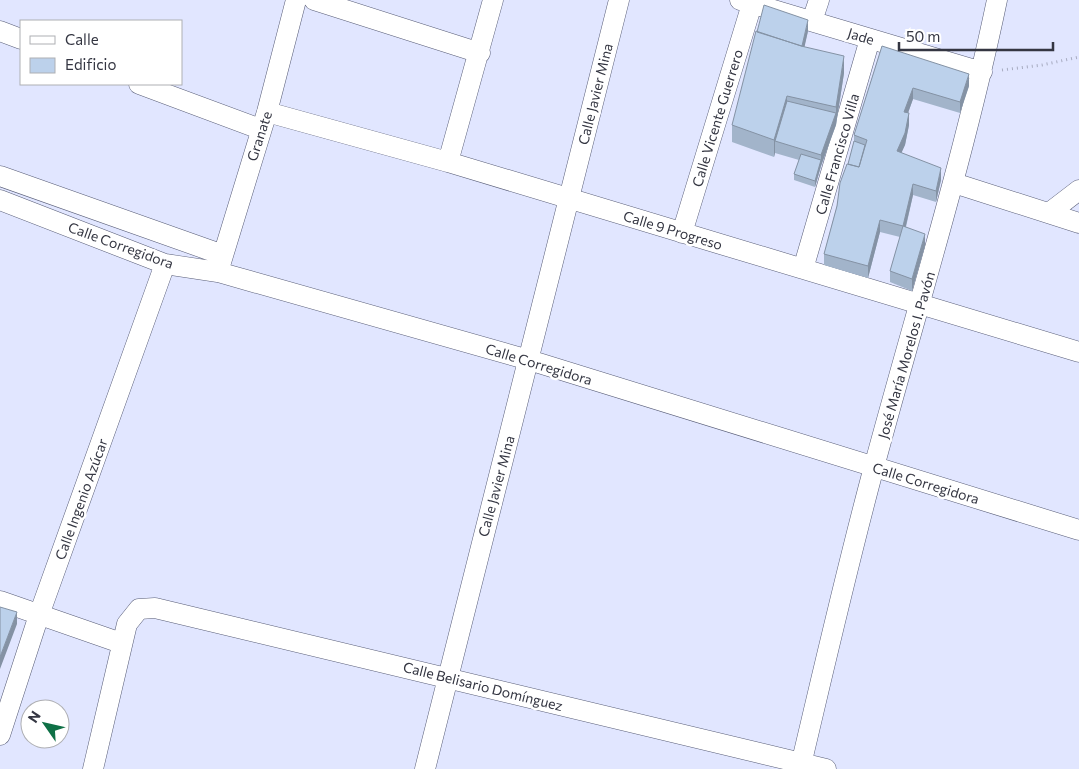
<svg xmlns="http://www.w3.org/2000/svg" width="1079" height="769" viewBox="0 0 1079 769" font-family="Commissioner,sans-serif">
<rect width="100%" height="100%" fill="#e1e6ff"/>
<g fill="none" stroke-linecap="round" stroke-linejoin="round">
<g stroke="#585d77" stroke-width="21">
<path id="minor" d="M 314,0 L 480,53
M 740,0 L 982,72
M 812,21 L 819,0
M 0,31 L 21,39
M 139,84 L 260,129
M 267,112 L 448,162 L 1079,352
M 448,162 L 493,0
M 0,176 L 223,255
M 954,183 L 1079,223
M 0,200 L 165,264 L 218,272 L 529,360 L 1079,530
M 1049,213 L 1079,190
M 682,233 L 752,4
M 803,269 L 870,39
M 218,272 L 267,112 L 296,0
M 0,601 L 121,643
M 0,735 L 39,615 L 165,264
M 93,769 L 127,624 L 139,609 L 155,608 L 826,769
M 425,769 L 619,0
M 800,769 C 824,668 847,567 874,467 C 916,311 964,158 997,0"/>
</g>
<path stroke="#a7abc0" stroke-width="3" stroke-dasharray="1 4" stroke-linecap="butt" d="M 1002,70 L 1042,65 L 1079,57"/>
<use href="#minor" stroke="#fff" stroke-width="20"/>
</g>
<path fill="#a2b4ca" d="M 808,31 L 804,47 L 844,73 L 836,125 L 821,166 L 815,187 L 794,180 L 794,174 L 799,160 L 775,153 L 774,157 L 732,142 L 732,125 Z
M 882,46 L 969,86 L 960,113 L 913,99 L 908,113 L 909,125 L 905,145 L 901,152 L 941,180 L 936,202 L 913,195 L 906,227 L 925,246 L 912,291 L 890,282 L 890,271 L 900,237 L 880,232 L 868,278 L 824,265 L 824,254 L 848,164 L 854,141 L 854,135 Z"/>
<path fill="#8492a4" d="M 808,20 L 808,31 L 801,63 L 801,51 Z
M 844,56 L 844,73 L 836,125 L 821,166 L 815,187 L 815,181 L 821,160 L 821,155 L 836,113 L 836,107 Z
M 969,74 L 969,86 L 960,113 L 960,102 Z
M 913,88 L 913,99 L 904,124 L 904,112 Z
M 787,96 L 787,113 L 775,141 L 775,153 L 774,157 L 774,140 Z
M 909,113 L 909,125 L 905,145 L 897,163 L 897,151 Z
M 941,168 L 941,180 L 936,202 L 936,191 Z
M 913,184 L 913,195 L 903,238 L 903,226 Z
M 880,220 L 880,232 L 868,278 L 868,266 Z
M 925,234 L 925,246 L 912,291 L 912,279 Z
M 17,612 L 17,624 L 0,669 L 0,657 Z"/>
<path fill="#bcd1eb" stroke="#8492a4" d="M 764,5 L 808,20 L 802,46 L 757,32 Z
M 756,31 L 801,46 L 844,56 L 836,107 L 787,96 L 774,140 L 732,125 Z
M 882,46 L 969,74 L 960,102 L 913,88 L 904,112 L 909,113 L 905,133 L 897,151 L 941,168 L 936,191 L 913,184 L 903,226 L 880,220 L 868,266 L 824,254 L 837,206 L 840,183 L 847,164 L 859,167 L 867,140 L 854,135 Z
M 787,101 L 836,113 L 821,155 L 775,141 Z
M 854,141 L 865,145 L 859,167 L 848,164 Z
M 801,154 L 821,160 L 815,181 L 794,174 Z
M 903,226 L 925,234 L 912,279 L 890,271 Z
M 0,607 L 17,612 L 0,657 Z"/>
<g text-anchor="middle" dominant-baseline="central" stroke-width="5" stroke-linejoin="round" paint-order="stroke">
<g font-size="14" fill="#343642" stroke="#fff">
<text transform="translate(861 36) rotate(17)">Jade</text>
<text transform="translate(595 94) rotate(-76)">Calle Javier Mina</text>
<text transform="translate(717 118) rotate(-73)">Calle Vicente Guerrero</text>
<text transform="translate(259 136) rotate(-72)">Granate</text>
<text transform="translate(837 154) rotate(-74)">Calle Francisco Villa</text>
<text transform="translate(673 230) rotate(17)">Calle 9 Progreso</text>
<text transform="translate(121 245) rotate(20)">Calle Corregidora</text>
<text transform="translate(906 355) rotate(-74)">José María Morelos I. Pavón</text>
<text transform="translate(539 364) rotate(17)">Calle Corregidora</text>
<text transform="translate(926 483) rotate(17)">Calle Corregidora</text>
<text transform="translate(496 486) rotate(-75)">Calle Javier Mina</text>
<text transform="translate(81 499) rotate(-70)">Calle Ingenio Azúcar</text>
<text transform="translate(483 686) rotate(14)">Calle Belisario Domínguez</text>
</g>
</g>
<rect x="20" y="20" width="162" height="65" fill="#ffffff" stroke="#aeafb3"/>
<rect x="30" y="36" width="25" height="8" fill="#ffffff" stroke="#aeafb3"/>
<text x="65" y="45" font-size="15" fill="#343642">Calle</text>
<rect x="30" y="58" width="25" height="15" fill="#bcd1eb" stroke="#aeafb3"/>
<text x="65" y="70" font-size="15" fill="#343642">Edificio</text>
<g transform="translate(45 724) rotate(304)"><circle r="24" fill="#ffffff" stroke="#aeafb3"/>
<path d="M0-4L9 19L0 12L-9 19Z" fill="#0e7046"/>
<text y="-8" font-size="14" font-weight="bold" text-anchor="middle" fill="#343642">N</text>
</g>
<path d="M899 42v8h154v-8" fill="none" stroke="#343642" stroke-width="2.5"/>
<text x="906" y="42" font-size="15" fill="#343642" stroke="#ffffff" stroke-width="4" paint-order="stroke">50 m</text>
</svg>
